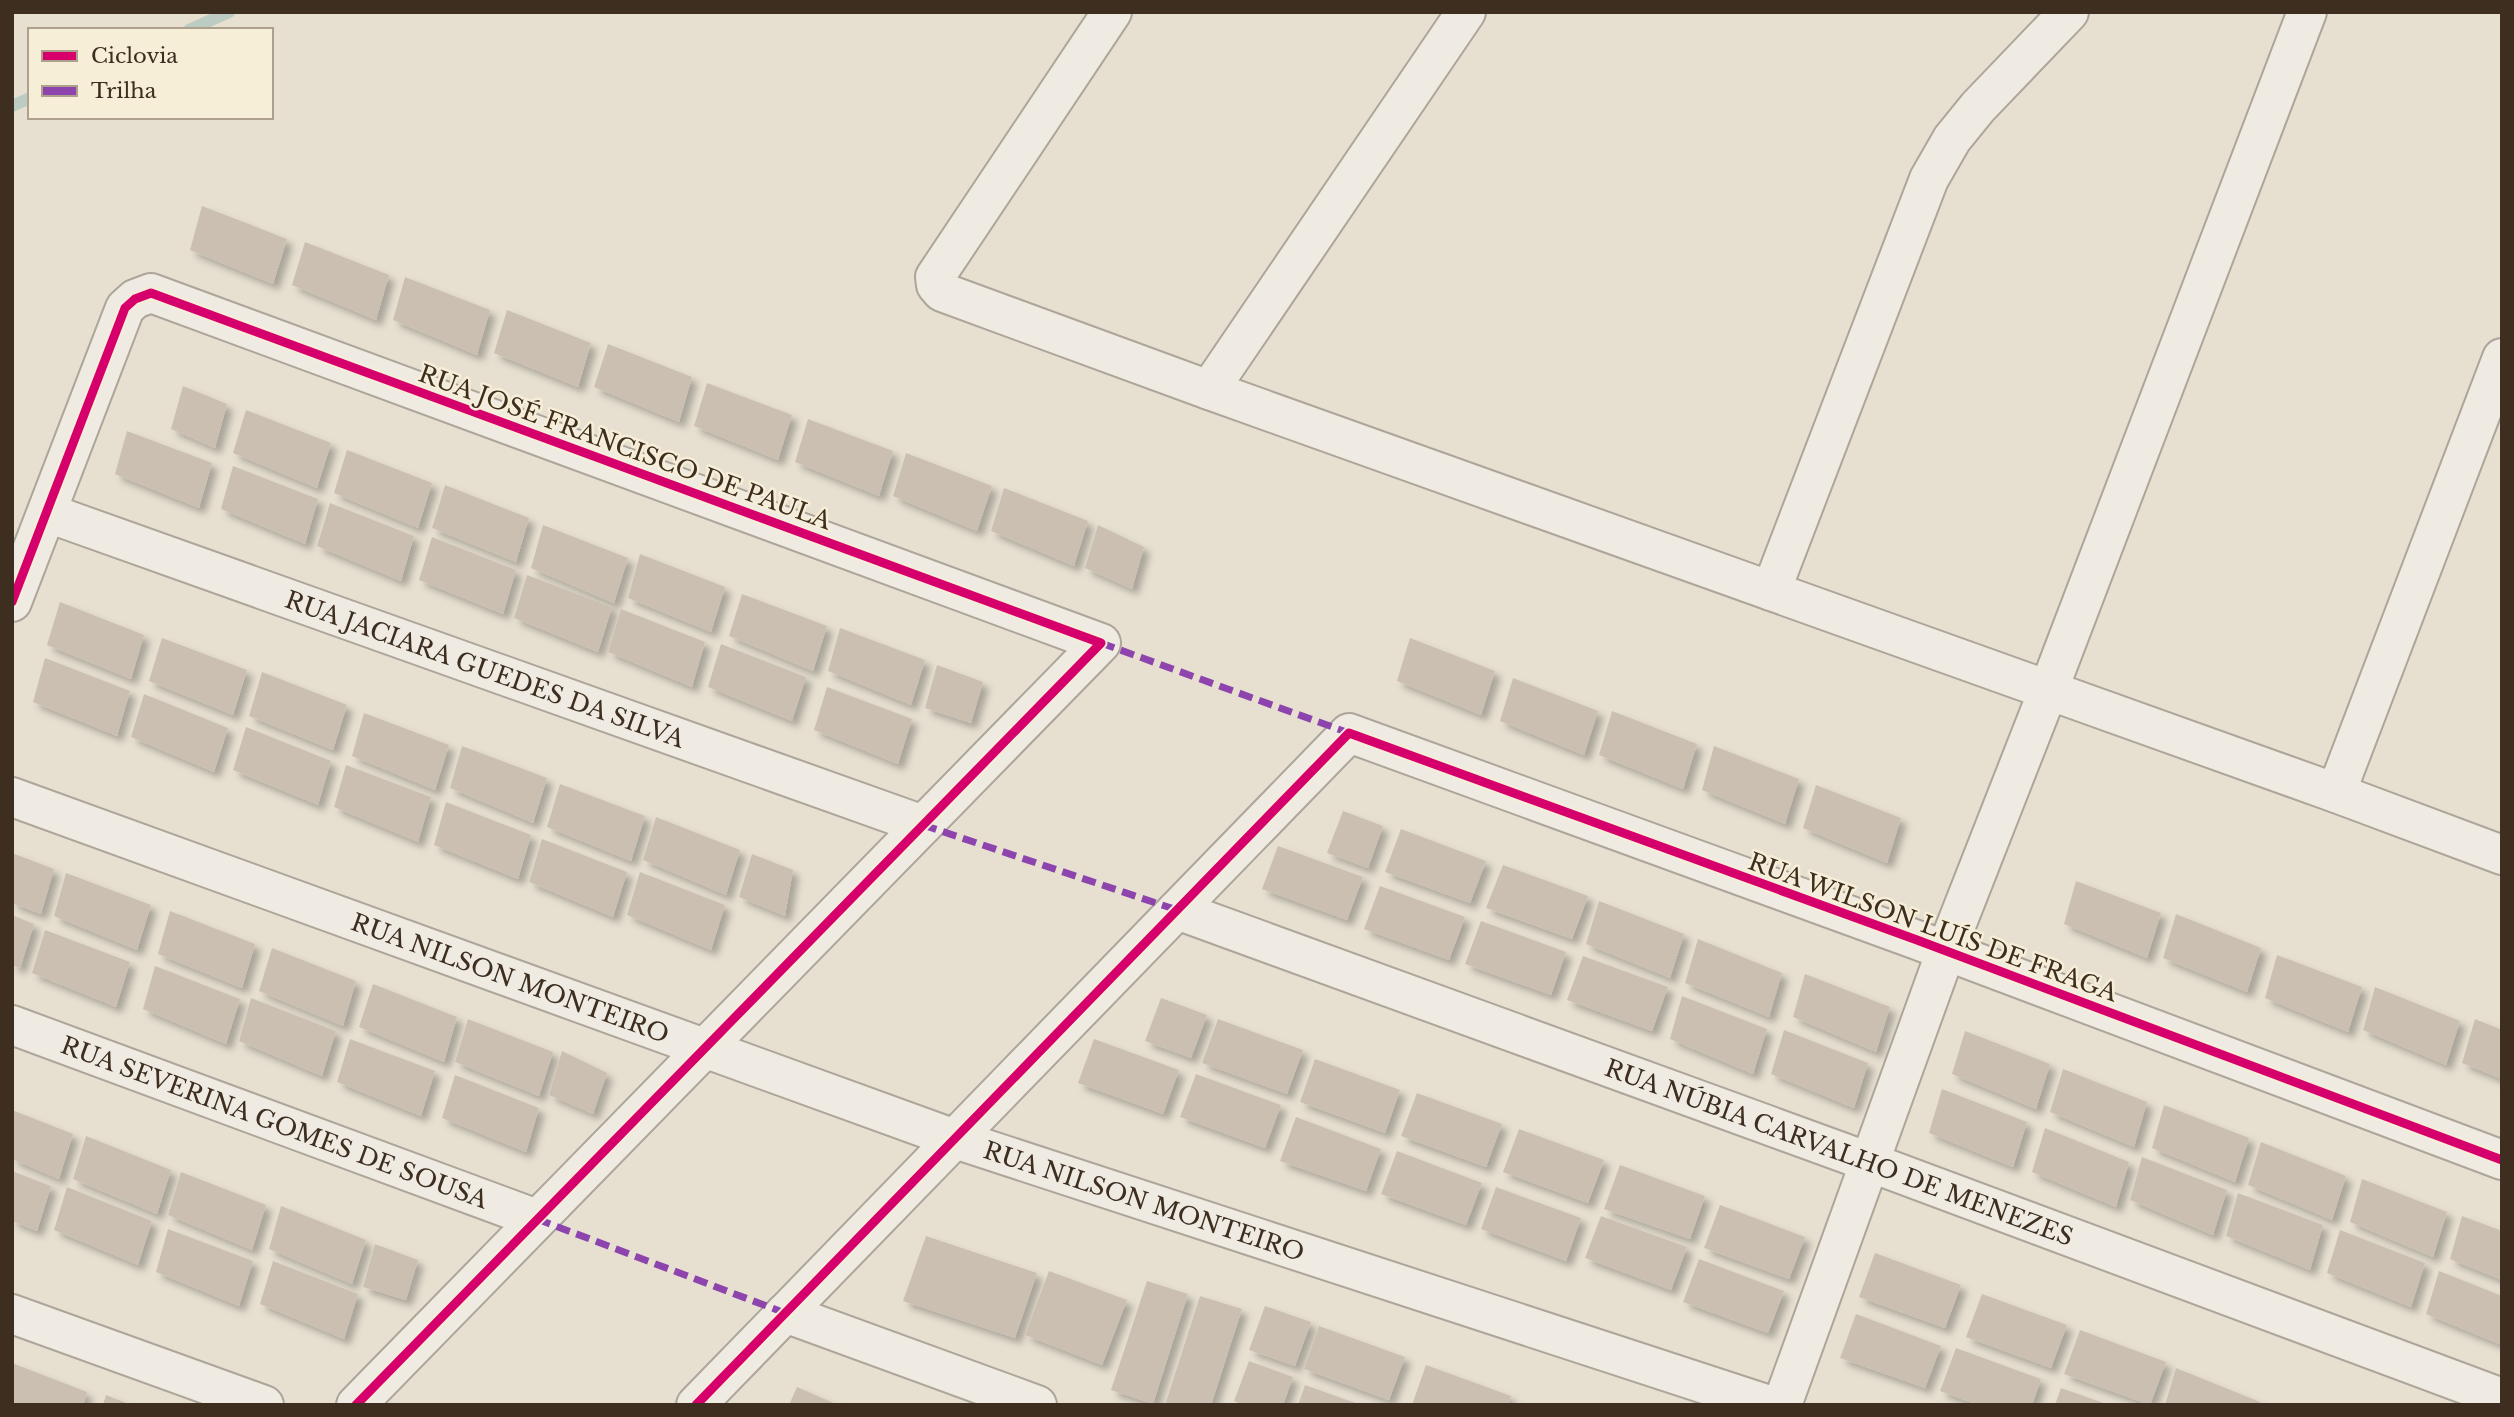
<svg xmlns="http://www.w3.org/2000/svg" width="2514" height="1417" viewBox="0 0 2514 1417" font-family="'Libre Baskerville',serif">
<defs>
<filter id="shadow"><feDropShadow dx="6" dy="6" stdDeviation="3.5" flood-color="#0004"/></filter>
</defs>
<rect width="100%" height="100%" fill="#e7e0d1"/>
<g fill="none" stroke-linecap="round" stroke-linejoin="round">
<path stroke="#bcccc2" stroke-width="12" d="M 189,30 L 229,12
M 12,106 L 30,98"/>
</g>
<path fill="#cbbfb2" filter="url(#shadow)" d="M 202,206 L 287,239 L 273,284 L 190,250 Z
M 305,242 L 389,275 L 376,320 L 292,285 Z
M 405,277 L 490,310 L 477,355 L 393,320 Z
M 507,310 L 591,343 L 578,387 L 494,353 Z
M 608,344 L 692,377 L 679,422 L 594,387 Z
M 707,383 L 792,415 L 778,460 L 694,426 Z
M 183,386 L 227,404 L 215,448 L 171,429 Z
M 246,410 L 331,443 L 317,488 L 233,453 Z
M 808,419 L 893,451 L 879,496 L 795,462 Z
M 127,431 L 212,463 L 199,508 L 115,474 Z
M 347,450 L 432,483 L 418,528 L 334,493 Z
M 906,453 L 992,486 L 977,531 L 893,496 Z
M 233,466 L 318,499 L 305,544 L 221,509 Z
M 445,485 L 529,518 L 516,562 L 432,528 Z
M 1004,488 L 1088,521 L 1074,566 L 991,531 Z
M 330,503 L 414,536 L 401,581 L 317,546 Z
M 543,525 L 628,558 L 614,603 L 531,568 Z
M 1098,525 L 1144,547 L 1132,589 L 1085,568 Z
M 432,537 L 516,570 L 503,614 L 419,580 Z
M 640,554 L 725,587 L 711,632 L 628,598 Z
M 527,575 L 612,607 L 598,652 L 514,618 Z
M 742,594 L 827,626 L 813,671 L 729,636 Z
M 60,602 L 144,635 L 131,679 L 47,645 Z
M 621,609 L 705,642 L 692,687 L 608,652 Z
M 840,628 L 925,660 L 911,705 L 828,671 Z
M 162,638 L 247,670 L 233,715 L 149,681 Z
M 1410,638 L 1495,671 L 1481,715 L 1397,681 Z
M 721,644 L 806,677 L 792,721 L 708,687 Z
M 45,658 L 130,691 L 117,736 L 33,702 Z
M 937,665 L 983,682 L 971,723 L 925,708 Z
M 262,672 L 347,705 L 333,750 L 249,716 Z
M 1513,678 L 1598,711 L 1584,755 L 1500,721 Z
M 827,687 L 912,719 L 898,764 L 814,730 Z
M 144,694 L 228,728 L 214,772 L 131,737 Z
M 1612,711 L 1697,744 L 1683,789 L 1599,755 Z
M 364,713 L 449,745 L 435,790 L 352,756 Z
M 246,727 L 331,761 L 318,805 L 233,770 Z
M 462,746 L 547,778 L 533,823 L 450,788 Z
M 1714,746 L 1799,779 L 1785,824 L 1702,790 Z
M 346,765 L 431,797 L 418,842 L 334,807 Z
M 560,784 L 645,816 L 631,861 L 547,827 Z
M 1816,785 L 1901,818 L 1887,863 L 1803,828 Z
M 446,802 L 531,835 L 518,879 L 434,845 Z
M 1343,811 L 1383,826 L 1368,868 L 1327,853 Z
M 656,817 L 740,850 L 726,895 L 643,860 Z
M 1401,829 L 1486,861 L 1470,903 L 1385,872 Z
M 542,839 L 627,872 L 613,917 L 529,882 Z
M 1278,846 L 1363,877 L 1347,920 L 1262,889 Z
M 12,853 L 54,869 L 41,914 L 12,903 Z
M 752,854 L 793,870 L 785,916 L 739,897 Z
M 1503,865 L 1588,896 L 1572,939 L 1486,908 Z
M 640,872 L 725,905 L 711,950 L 627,915 Z
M 66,873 L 151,905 L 137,950 L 54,916 Z
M 2076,881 L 2161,913 L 2147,958 L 2064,924 Z
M 1380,886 L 1465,917 L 1449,960 L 1364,929 Z
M 1599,901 L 1684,934 L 1670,978 L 1586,944 Z
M 170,911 L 255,944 L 242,988 L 158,954 Z
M 2176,914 L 2261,948 L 2247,992 L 2163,958 Z
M 12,915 L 34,924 L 20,968 L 12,965 Z
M 1481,921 L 1566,952 L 1551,995 L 1465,964 Z
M 45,930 L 130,962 L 116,1007 L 32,973 Z
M 1698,939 L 1782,973 L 1769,1017 L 1685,983 Z
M 272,948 L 356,981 L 343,1026 L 259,991 Z
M 2277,955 L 2362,987 L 2348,1032 L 2265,998 Z
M 1583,956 L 1668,987 L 1652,1031 L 1567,1000 Z
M 155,966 L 240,999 L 226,1044 L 143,1009 Z
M 1805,974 L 1890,1007 L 1876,1052 L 1793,1017 Z
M 373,984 L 457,1017 L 444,1062 L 359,1027 Z
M 2375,987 L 2460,1021 L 2446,1065 L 2363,1030 Z
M 1682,996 L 1767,1029 L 1753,1074 L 1670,1039 Z
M 251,998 L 336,1031 L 322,1076 L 239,1041 Z
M 1161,998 L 1207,1015 L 1191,1058 L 1145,1041 Z
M 468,1019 L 553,1052 L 539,1096 L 455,1062 Z
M 1218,1019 L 1303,1050 L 1287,1094 L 1202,1063 Z
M 2475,1019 L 2502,1030 L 2502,1079 L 2462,1063 Z
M 1784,1030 L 1868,1063 L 1854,1108 L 1771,1074 Z
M 1965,1031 L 2050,1064 L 2036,1109 L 1952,1074 Z
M 350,1039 L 435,1071 L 421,1116 L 337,1082 Z
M 1094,1039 L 1179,1070 L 1163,1114 L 1078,1083 Z
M 562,1051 L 607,1073 L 593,1114 L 549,1095 Z
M 1315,1059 L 1400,1090 L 1385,1133 L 1300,1102 Z
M 2063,1069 L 2147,1102 L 2134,1147 L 2050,1112 Z
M 1196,1074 L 1281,1105 L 1265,1148 L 1180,1117 Z
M 455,1075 L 539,1108 L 526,1152 L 442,1118 Z
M 1942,1089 L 2027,1122 L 2013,1167 L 1929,1133 Z
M 1417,1093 L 1502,1124 L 1486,1167 L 1401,1136 Z
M 2164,1105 L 2249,1138 L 2235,1182 L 2152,1148 Z
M 12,1110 L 73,1134 L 59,1179 L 12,1159 Z
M 1296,1117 L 1381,1149 L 1366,1191 L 1280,1161 Z
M 2045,1128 L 2129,1162 L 2116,1207 L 2032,1172 Z
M 1519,1129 L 1604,1160 L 1588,1203 L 1503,1172 Z
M 86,1136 L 171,1170 L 157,1214 L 73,1179 Z
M 2261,1142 L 2346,1176 L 2332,1220 L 2248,1185 Z
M 1397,1151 L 1482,1183 L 1466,1225 L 1381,1194 Z
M 2142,1157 L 2227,1190 L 2213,1235 L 2130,1200 Z
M 1620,1165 L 1705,1196 L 1690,1239 L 1604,1209 Z
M 12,1171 L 51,1186 L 37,1231 L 12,1221 Z
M 181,1172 L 266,1205 L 252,1250 L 168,1215 Z
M 2362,1179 L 2447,1212 L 2433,1257 L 2350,1222 Z
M 67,1187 L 152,1221 L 138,1265 L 54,1230 Z
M 1496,1187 L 1581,1218 L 1566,1261 L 1481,1229 Z
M 2238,1193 L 2323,1225 L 2310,1270 L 2226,1236 Z
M 1720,1205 L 1805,1237 L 1789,1279 L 1704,1248 Z
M 281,1206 L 366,1240 L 352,1284 L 269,1249 Z
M 1601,1216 L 1687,1247 L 1671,1290 L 1585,1258 Z
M 2462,1216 L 2502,1231 L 2502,1280 L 2450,1259 Z
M 168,1229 L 253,1261 L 239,1306 L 156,1272 Z
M 2340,1230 L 2425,1263 L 2411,1307 L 2327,1273 Z
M 926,1236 L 1037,1273 L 1015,1338 L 903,1301 Z
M 375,1244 L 418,1260 L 406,1300 L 363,1287 Z
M 1875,1253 L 1961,1285 L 1945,1328 L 1859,1297 Z
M 1699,1259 L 1784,1291 L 1768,1333 L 1683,1302 Z
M 273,1261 L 358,1294 L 344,1339 L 260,1304 Z
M 1049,1271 L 1127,1300 L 1102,1365 L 1025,1335 Z
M 2439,1271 L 2502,1296 L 2502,1345 L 2426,1314 Z
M 1147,1281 L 1188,1294 L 1153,1404 L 1111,1390 Z
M 1982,1294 L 2067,1325 L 2051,1368 L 1966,1337 Z
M 1200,1296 L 1242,1309 L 1211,1405 L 1165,1405 Z
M 1265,1306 L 1311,1322 L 1295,1366 L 1249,1350 Z
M 1856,1314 L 1941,1346 L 1925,1388 L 1840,1358 Z
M 1319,1326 L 1405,1357 L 1389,1400 L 1304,1369 Z
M 2080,1330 L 2166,1362 L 2150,1405 L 2064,1374 Z
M 1956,1348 L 2041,1379 L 2032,1405 L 1978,1405 L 1940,1391 Z
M 1249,1361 L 1293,1377 L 1283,1405 L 1244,1405 L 1234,1401 Z
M 12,1363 L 87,1392 L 83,1405 L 12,1405 Z
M 1426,1365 L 1511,1396 L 1508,1405 L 1412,1405 Z
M 2176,1368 L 2260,1402 L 2259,1405 L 2165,1405 Z
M 1305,1385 L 1358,1404 L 1358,1405 L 1298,1405 Z
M 797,1387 L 838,1405 L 789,1405 Z
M 2061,1388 L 2106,1404 L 2106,1405 L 2055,1405 Z
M 106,1395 L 131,1405 L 103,1405 Z"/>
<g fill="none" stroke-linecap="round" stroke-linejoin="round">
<g stroke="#ada599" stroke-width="42">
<g id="minor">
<path d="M 1112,12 L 935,277 L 936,285 L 942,292 L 1209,390 L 2336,793 L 2502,855"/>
<path d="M 1209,390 L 1466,12"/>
<path id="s1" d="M 48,513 L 923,825"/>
<path d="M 1771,591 L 1929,179 L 1952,139 L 1978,107 L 2069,12"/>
<path d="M 12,602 L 125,308 L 135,299 L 151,293 L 1101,643 L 356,1405"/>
<path d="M 2336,793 L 2502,358"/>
<path id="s2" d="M 12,797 L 955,1139 L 1769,1405"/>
<path id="s3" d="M 1177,910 L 1869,1162 L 2502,1398"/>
<path id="s4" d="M 12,1025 L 537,1219"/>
<path d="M 785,1313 L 1037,1405"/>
<path d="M 12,1314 L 264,1405"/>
<path d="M 696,1405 L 1349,733 L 1917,940 L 2502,1160"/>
<path d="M 1782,1405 L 1946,951 L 2048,691 L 2307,12"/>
</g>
</g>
<use href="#minor" stroke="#efebe3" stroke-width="38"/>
<path stroke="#8e44ad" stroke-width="7" stroke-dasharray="14 7" stroke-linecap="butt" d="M 1101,643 L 1349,733
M 923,825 L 1177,910
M 537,1219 L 785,1313"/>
<g stroke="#f7eed8" stroke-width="13">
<path id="cycleway" d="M 12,602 L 125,308 L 135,299 L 151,293 L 1101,643 L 356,1405
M 696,1405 L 1349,733 L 1917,940 L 2502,1160"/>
</g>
<use href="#cycleway" stroke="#d6006c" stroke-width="9"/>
</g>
<g text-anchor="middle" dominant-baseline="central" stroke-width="5" stroke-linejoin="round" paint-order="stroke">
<g font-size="24" fill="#3d2e20" stroke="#f7eed8">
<text transform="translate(625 447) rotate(20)">RUA JOSÉ FRANCISCO DE PAULA</text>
<text stroke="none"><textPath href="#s1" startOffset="464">RUA JACIARA GUEDES DA SILVA</textPath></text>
<text transform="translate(1933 927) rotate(20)">RUA WILSON LUÍS DE FRAGA</text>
<text stroke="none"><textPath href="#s2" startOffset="530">RUA NILSON MONTEIRO</textPath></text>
<text stroke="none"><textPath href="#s4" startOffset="280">RUA SEVERINA GOMES DE SOUSA</textPath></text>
<text stroke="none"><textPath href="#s3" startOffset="705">RUA NÚBIA CARVALHO DE MENEZES</textPath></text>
<text stroke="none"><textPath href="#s2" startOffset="1202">RUA NILSON MONTEIRO</textPath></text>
</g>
</g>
<rect width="2514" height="1417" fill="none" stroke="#3d2e20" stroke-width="28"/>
<rect x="28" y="28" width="245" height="91" fill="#f7eed8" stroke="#ada18e" stroke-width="2"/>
<rect x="42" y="51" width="35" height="10" fill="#d6006c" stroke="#ada18e" stroke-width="2"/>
<text x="91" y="63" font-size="21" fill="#3d2e20">Ciclovia</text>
<rect x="42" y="86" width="35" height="10" fill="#8e44ad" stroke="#ada18e" stroke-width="2"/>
<text x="91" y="98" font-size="21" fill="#3d2e20">Trilha</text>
</svg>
